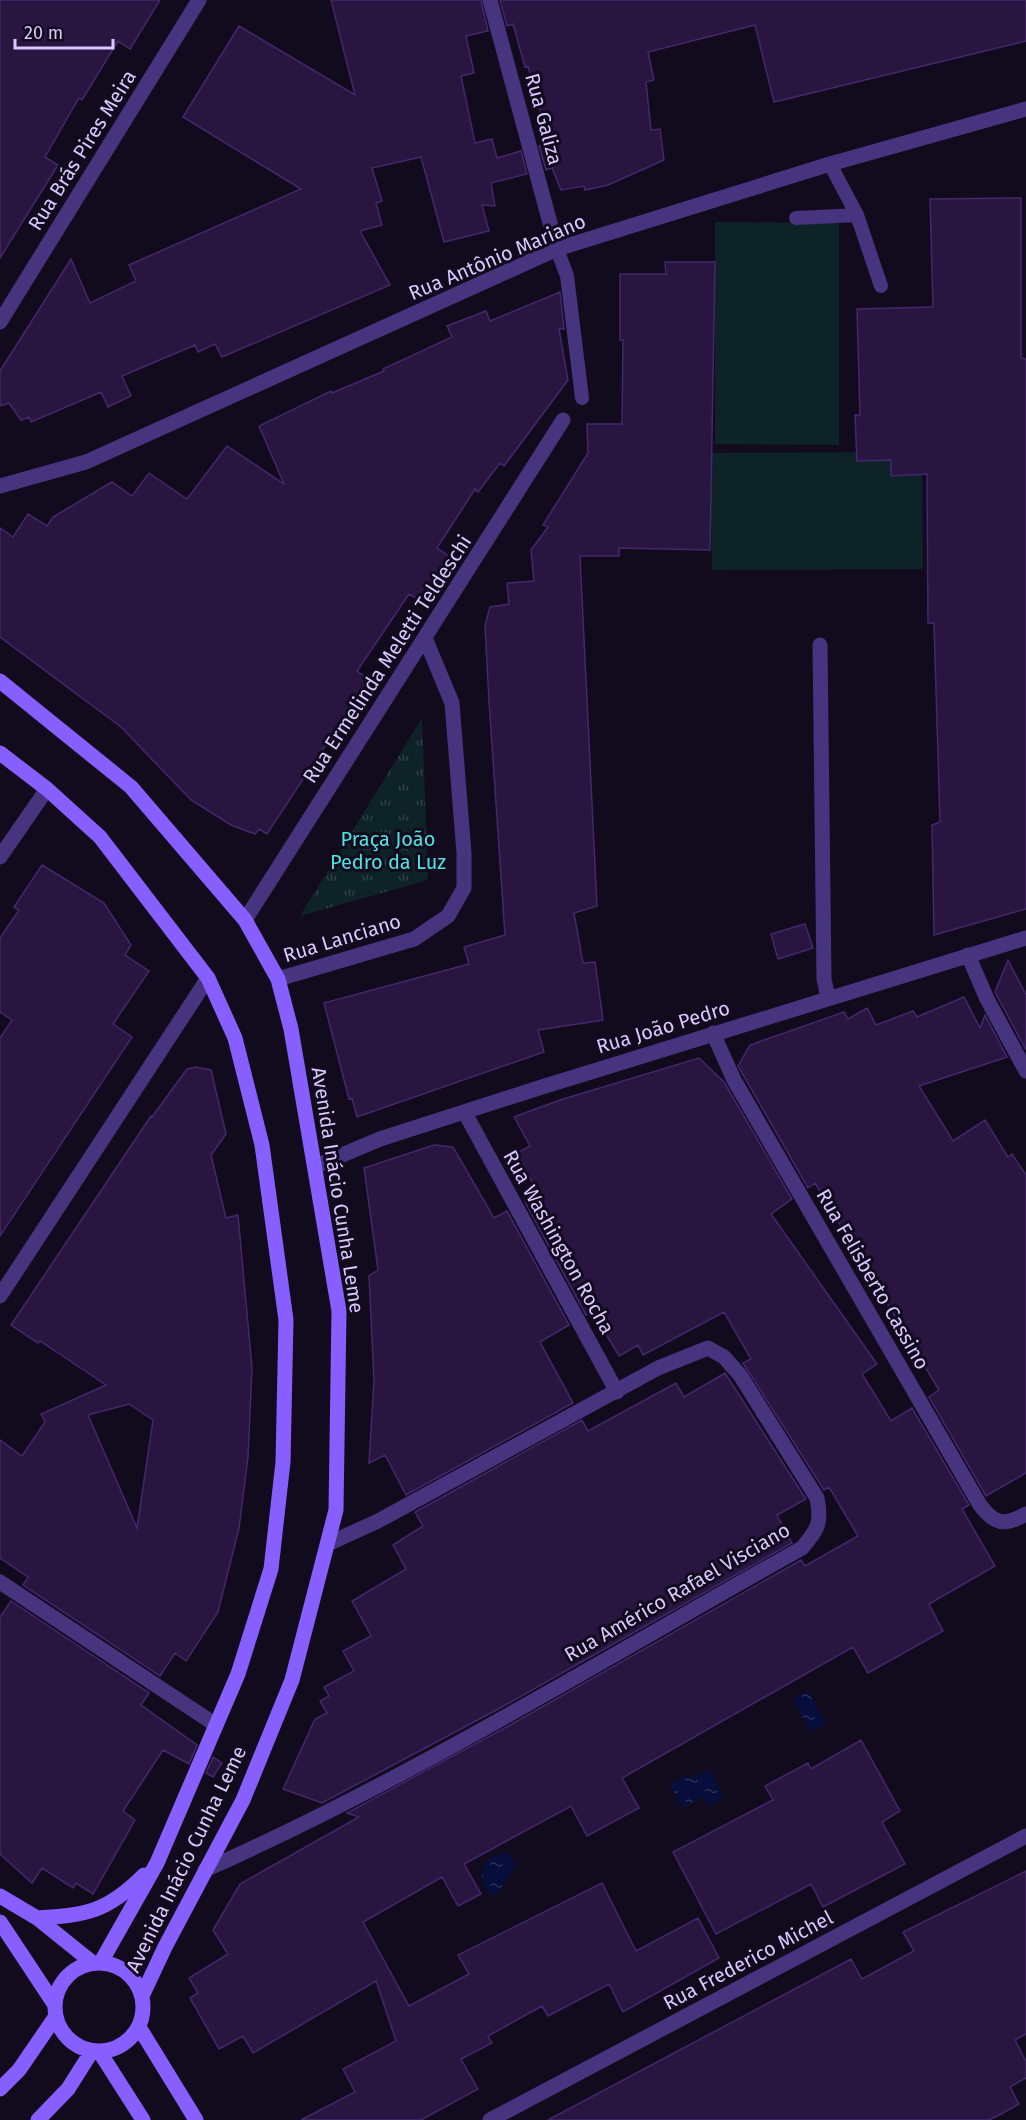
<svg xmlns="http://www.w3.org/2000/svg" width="1026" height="2120" viewBox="0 0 1026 2120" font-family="'Fira Sans',sans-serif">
<defs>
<pattern id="park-tufts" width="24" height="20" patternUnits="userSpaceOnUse" patternTransform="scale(1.5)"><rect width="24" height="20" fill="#0e2328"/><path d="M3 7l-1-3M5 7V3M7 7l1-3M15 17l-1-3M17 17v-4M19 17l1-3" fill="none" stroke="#304148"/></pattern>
<pattern id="water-ripples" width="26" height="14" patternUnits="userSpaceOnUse" patternTransform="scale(1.5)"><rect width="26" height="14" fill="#070e3b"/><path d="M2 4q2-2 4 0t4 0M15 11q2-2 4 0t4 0" fill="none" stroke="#2b3058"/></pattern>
</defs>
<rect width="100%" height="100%" fill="#120b1e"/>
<path fill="url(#park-tufts)" d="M 422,718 L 428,878 L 421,882 L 300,916 Z"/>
<path fill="#0e2328" d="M 715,222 L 839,223 L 839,445 L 715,444 Z
M 922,452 L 923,569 L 712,570 L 710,453 Z"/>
<path fill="url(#water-ripples)" d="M 808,1691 L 826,1724 L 810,1731 L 793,1699 Z
M 709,1769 L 724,1798 L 708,1807 L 703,1797 L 682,1808 L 670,1784 L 686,1775 L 689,1779 Z
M 507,1853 L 516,1865 L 495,1897 C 472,1884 481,1853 507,1853 Z"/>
<path fill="#281640" stroke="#44276d" stroke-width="1.5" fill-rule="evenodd" d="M 0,0 L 160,0 L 130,49 L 118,41 L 82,100 L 79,98 L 45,157 L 58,165 L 0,258 Z
M 331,0 L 481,0 L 488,31 L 466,36 L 474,73 L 461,76 L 475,143 L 492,139 L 497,158 L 521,151 L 527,174 L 491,183 L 495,206 L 482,205 L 489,231 L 444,242 L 421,157 L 372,168 L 382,201 L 376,203 L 382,225 L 360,231 L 390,285 L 222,357 L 215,344 L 198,352 L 195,345 L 122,376 L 131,396 L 108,407 L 101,392 L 31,422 L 29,417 L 21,420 L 9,403 L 0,406 L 0,371 L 71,259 L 90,303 L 136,281 L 129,265 L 301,189 L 183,117 L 239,26 L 355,95 Z
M 500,0 L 1026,0 L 1026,41 L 774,102 L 755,25 L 648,52 L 654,80 L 646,82 L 651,130 L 660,129 L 664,160 L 608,185 L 585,190 L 584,186 L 561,190 L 552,168 L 546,170 L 539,146 L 549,144 L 528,66 L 525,67 L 513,24 L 507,26 Z
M 1021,198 L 1021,358 L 1026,359 L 1026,909 L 934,935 L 932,825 L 940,822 L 934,623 L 928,623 L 927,474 L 891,476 L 891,460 L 857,461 L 855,415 L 860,415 L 857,309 L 933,307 L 930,199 Z
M 665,262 L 715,262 L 710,550 L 619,548 L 619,556 L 580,556 L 597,906 L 574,913 L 583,963 L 595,962 L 603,1020 L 538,1030 L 544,1052 L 357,1117 L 352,1098 L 349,1099 L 324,1003 L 469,964 L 464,947 L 505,935 L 489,701 L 485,626 L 490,607 L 509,604 L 507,583 L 534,581 L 531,550 L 548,527 L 543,525 L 588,453 L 587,424 L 622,424 L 623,340 L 620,340 L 620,274 L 666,274 Z
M 560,292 L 564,329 L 559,329 L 568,380 L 504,466 L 500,463 L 478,492 L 475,489 L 437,548 L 452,558 L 422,602 L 409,594 L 357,671 L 369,679 L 267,834 L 259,829 L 255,834 L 231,825 L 191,800 L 121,727 L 0,637 L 0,528 L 13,537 L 28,514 L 47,526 L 53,517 L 112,482 L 132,496 L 149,473 L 187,499 L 227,446 L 284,484 L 259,426 L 331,391 L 332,393 L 384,371 L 383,369 L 452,337 L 447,326 L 486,311 L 490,321 Z
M 42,865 L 104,903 L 131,945 L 125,955 L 149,971 L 113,1024 L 132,1037 L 0,1236 L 0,1038 L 12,1020 L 0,1012 L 0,938 L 19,910 L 14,907 Z
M 805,924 L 813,948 L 778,959 L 771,934 Z
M 1008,960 L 1026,995 L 1026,1050 L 995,992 Z
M 964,997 L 980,1028 L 985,1015 L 1007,1057 L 919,1086 L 953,1141 L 985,1120 L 1008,1157 L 1012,1154 L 1026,1175 L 1026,1473 L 986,1496 L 929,1397 L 939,1390 L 815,1183 L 808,1188 L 738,1066 L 750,1045 L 844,1012 L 848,1019 L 867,1008 L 876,1025 L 913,1011 L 917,1017 Z
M 699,1058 L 724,1082 L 792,1199 L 771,1214 L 877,1364 L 862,1374 L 891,1421 L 912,1408 L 969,1505 L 962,1509 L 995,1566 L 929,1604 L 943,1631 L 868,1673 L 853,1647 L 622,1778 L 639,1808 L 587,1836 L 571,1806 L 464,1864 L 481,1894 L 458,1906 L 442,1877 L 363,1922 L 409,2006 L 469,1974 L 458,1955 L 602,1883 L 636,1951 L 698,1918 L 719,1958 L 623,2012 L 609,1984 L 548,2016 L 542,2006 L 488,2036 L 492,2043 L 461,2059 L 478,2089 L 421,2120 L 301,2120 L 355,2092 L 343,2069 L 396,2041 L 376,1981 L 253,2053 L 243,2036 L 219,2049 L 190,1998 L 198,1993 L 189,1978 L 228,1954 L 213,1930 L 240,1884 L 359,1817 L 347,1813 L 512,1724 L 801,1560 L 805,1566 L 858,1536 L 829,1487 L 824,1490 L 743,1363 L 751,1359 L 724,1312 L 643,1355 L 638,1345 L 619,1356 L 593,1312 L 586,1315 L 525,1202 L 539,1195 L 517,1153 L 530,1146 L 514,1117 L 560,1100 Z
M 196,1067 L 211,1070 L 226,1134 L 211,1155 L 226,1218 L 238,1215 L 252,1368 L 248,1457 L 239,1528 L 218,1612 L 186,1661 L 175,1653 L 160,1676 L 23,1585 L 28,1577 L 0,1558 L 0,1440 L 22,1456 L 45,1422 L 41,1414 L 106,1385 L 40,1341 L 38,1343 L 11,1325 L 151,1116 L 152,1117 L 187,1069 ZM 129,1404 L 153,1420 L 137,1528 L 88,1415 Z
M 434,1145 L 453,1147 L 494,1218 L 507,1211 L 569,1325 L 540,1342 L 573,1403 L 406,1495 L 385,1455 L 369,1463 L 374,1381 L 369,1276 L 378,1270 L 364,1168 Z
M 725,1373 L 806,1499 L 777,1515 L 792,1543 L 502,1707 L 322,1803 L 283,1789 L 315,1719 L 327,1713 L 320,1701 L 329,1696 L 324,1687 L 354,1671 L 343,1651 L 371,1636 L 352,1601 L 406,1569 L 393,1545 L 423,1526 L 415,1512 L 582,1420 L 588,1431 L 676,1383 L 684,1397 Z
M 11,1601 L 149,1693 L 141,1705 L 197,1745 L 189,1764 L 163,1750 L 123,1811 L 135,1820 L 93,1894 L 76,1883 L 73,1888 L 42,1868 L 32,1883 L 0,1854 L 0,1617 Z
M 861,1740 L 900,1811 L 882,1822 L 905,1864 L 823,1907 L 811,1884 L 716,1934 L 673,1852 L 773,1800 L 765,1786 L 808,1763 L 811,1769 Z
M 213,1757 L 222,1763 L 213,1777 L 206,1773 Z
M 1026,1871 L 1026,2034 L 1015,2040 L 1026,2062 L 1026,2078 L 1010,2087 L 1019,2104 L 1001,2114 L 989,2120 L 548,2120 L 851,1959 L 862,1979 L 914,1951 L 903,1932 Z"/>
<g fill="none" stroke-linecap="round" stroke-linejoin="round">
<path stroke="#47347f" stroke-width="14" d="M 830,164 L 857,215 L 881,286
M 796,218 L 857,215
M 557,249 L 567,276 L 582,398"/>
<path stroke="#47347f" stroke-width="15" d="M 490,0 L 557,249
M 0,322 L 199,0
M 0,486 L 86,462 L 557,249 L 830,164 L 1026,109
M 820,645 L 824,979 L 828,998
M 0,857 L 47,789
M 245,920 L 563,420
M 968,955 L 987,999 L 1026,1071
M 278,979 L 414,939 L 448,916 L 464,888 L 464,853 L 452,703 L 425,638
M 713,1033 L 734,1080 L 980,1505 C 995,1525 1005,1526 1026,1514
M 465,1113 L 617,1392
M 316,1166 L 380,1139 L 545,1086 L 1026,938
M 0,1296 L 208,978
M 0,1582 L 216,1725
M 205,1870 C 412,1778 605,1658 802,1548 C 818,1529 822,1523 817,1498 L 740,1375 L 724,1357 L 708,1348 L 658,1368 L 378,1521 L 330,1543
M 490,2120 L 1026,1836"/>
<path stroke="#875fff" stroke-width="15" d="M 0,681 L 131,787 L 245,920 L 278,979 L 291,1029 L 339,1311 L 336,1510 L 292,1680 L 243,1800 L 165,1947 L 142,1996
M 0,753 L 47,789 L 100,837 L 208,978 L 235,1038 L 262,1145 L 286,1320 L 283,1462 L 271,1569 L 238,1674 L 157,1863 L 101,1962
M 0,1896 L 37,1918 L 93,1963
M 37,1918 C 87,1915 107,1912 144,1875
M 0,1922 L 55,2005
M55 2007a44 44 0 1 1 88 0a44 44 0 1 1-88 0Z
M 139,2027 L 196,2120
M 99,2051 L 143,2120
M 0,2089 L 19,2070 L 56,2016
M 38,2120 L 68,2089 L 92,2051"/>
</g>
<g text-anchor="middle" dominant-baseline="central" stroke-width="6" stroke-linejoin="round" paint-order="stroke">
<g font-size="20" fill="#dac8ff" stroke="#120b1e">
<text transform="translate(544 119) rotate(75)">Rua Galiza</text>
<text transform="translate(82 150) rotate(-58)">Rua Brás Pires Meira</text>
<text transform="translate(497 257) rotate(-23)">Rua Antônio Mariano</text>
<text transform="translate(387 659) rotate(-57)">Rua Ermelinda Meletti Teldeschi</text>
<text transform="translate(342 938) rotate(-17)">Rua Lanciano</text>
<text transform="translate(663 1027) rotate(-17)">Rua João Pedro</text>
<text transform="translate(338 1190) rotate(81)">Avenida Inácio Cunha Leme</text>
<text transform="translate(559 1242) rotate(61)">Rua Washington Rocha</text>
<text transform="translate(873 1279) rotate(60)">Rua Felisberto Cassino</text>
<text transform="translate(677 1592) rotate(-30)">Rua Américo Rafael Visciano</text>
<text transform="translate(186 1859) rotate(-64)">Avenida Inácio Cunha Leme</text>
<text transform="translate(748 1960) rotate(-28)">Rua Frederico Michel</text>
</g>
<g font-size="20" fill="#4fe3df" stroke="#120b1e">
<text x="388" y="839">Praça João<tspan x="388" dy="23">Pedro da Luz</tspan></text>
</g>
</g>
<path d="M15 39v9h98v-9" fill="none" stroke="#dac8ff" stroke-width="3"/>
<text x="24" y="39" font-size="18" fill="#dac8ff" stroke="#120b1e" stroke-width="4.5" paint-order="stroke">20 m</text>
</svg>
